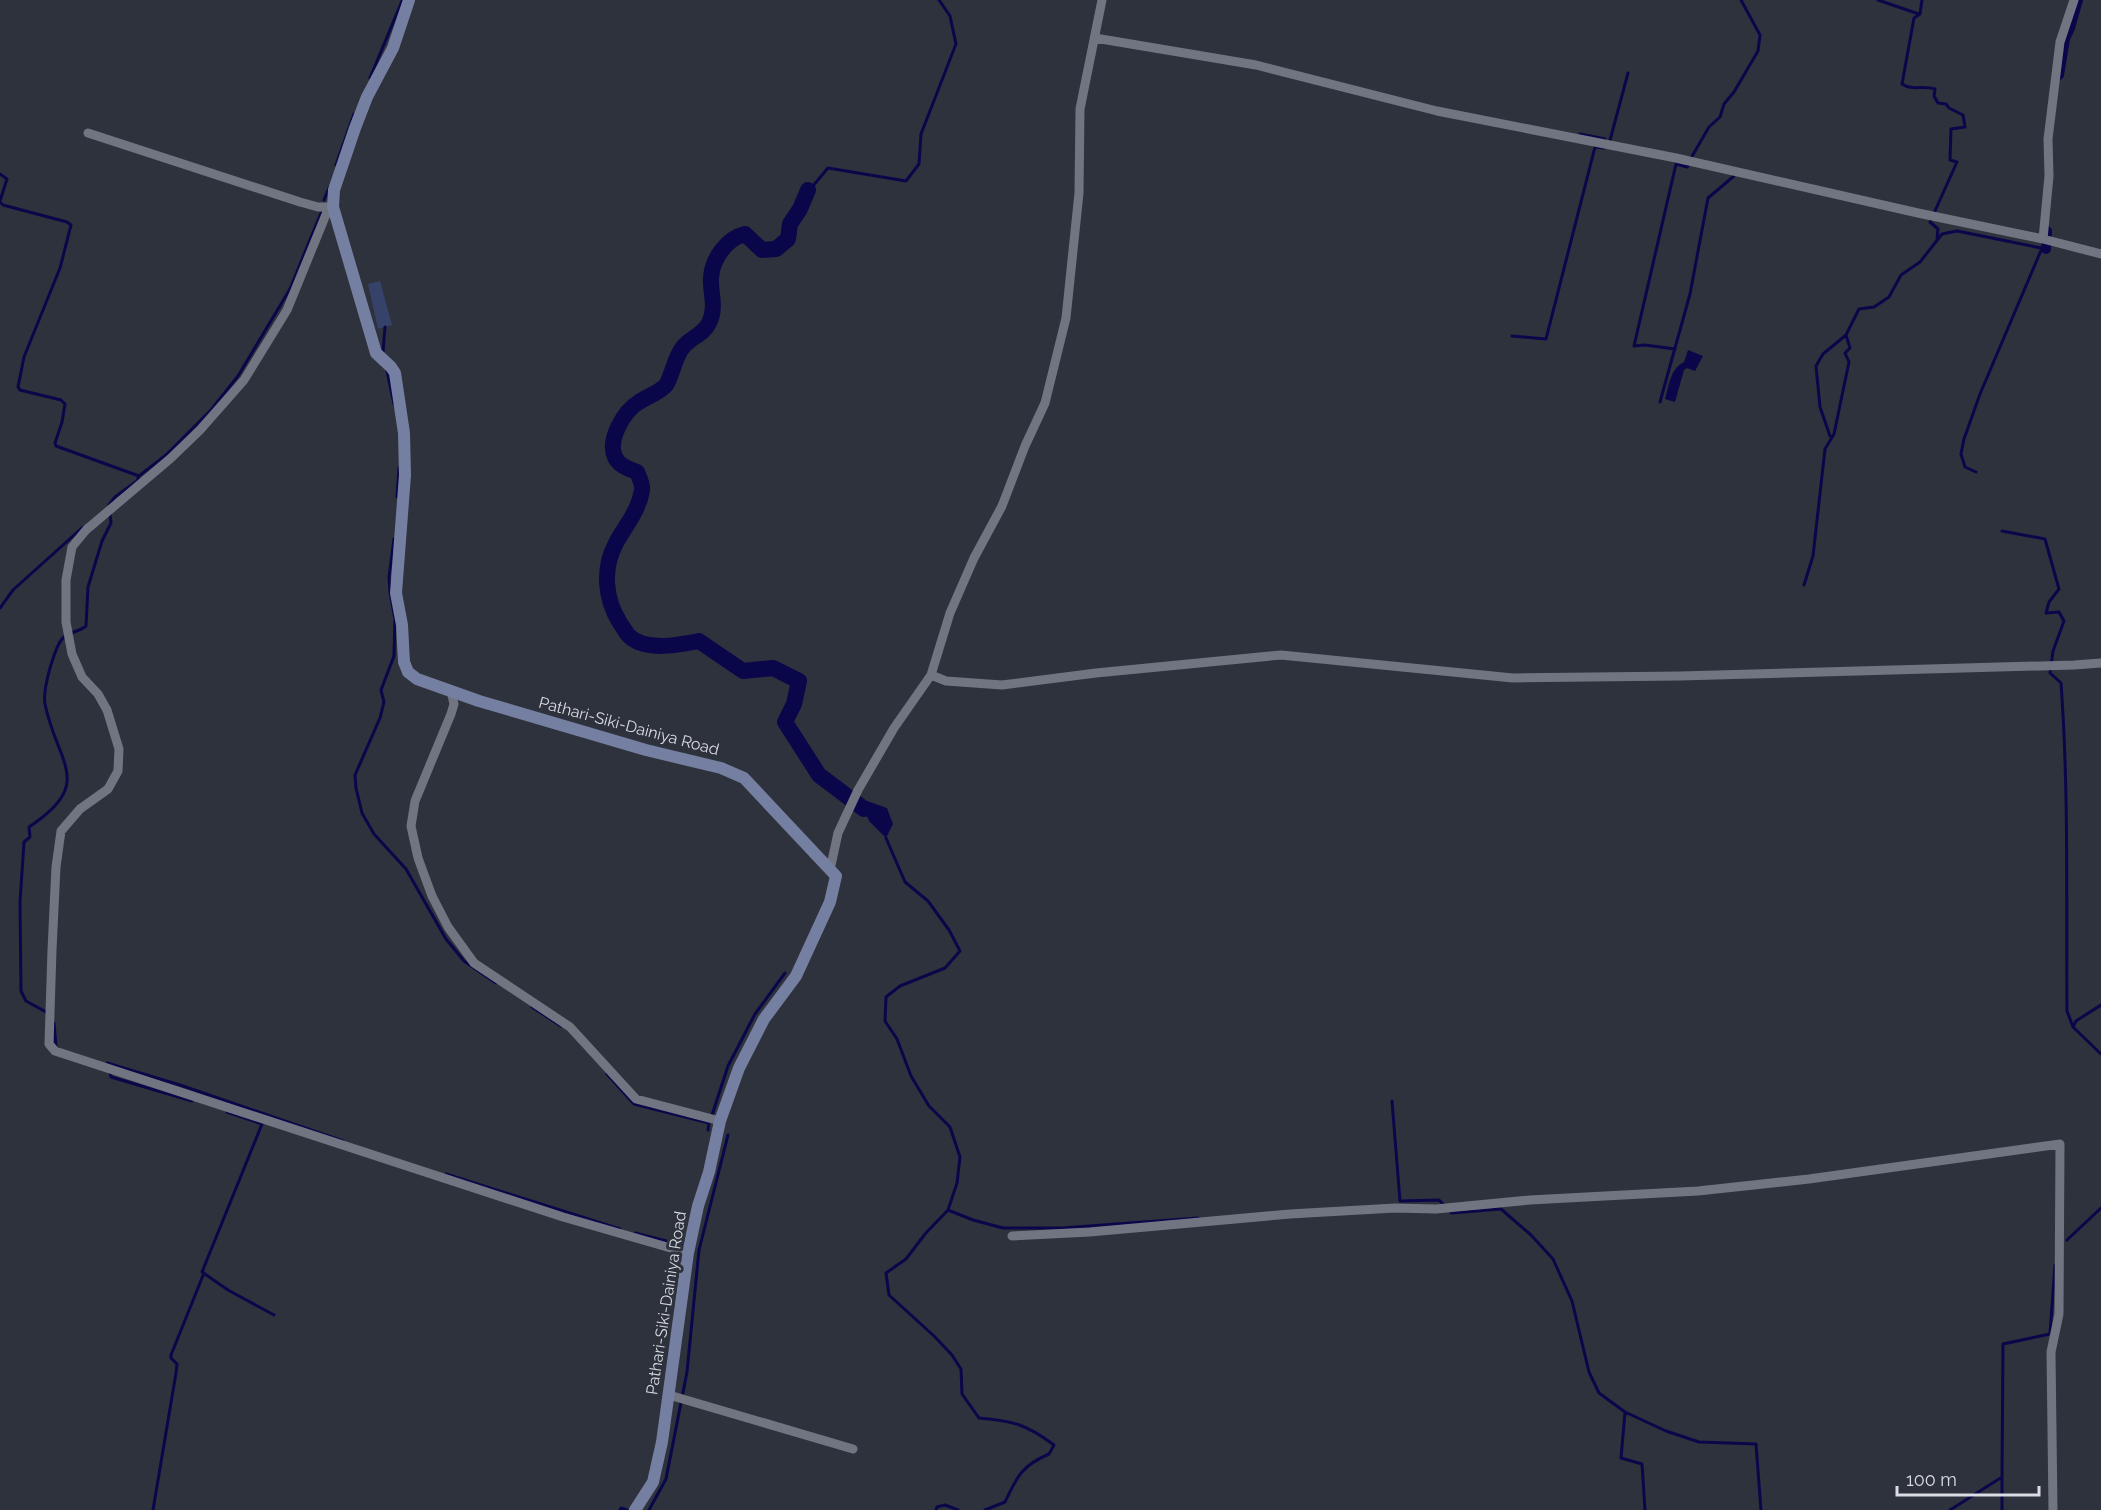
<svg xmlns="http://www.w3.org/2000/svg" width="2101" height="1510" viewBox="0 0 2101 1510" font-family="Raleway,sans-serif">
<rect width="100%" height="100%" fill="#2e323c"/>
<path fill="#37426a" d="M 380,281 L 392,325 L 378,329 L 368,284 Z"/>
<path fill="#09074a" d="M 1688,350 L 1703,356 L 1695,371 L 1687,368 L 1684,370 L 1675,402 L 1665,399 C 1669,385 1670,369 1684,362 Z
M 867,801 L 887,808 L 893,824 L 886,838 L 869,821 L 864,809 Z"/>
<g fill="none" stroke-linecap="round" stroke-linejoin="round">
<path stroke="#09074a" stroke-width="3" d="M 1878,0 L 1919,14
M 1922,0 L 1920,14 L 1914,18 L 1902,84 C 1912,91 1923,85 1935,89 L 1934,96 L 1938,103 L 1946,104 L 1949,108 L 1963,115 L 1965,127 L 1951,129 L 1950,160 L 1957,162 L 1930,222 L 1938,229 L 1937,238
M 370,78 L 402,1
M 1580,134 L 1605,139
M 1609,144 L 1628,73
M 1691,158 L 1709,127 L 1720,117 L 1724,104 L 1734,92 L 1758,51 L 1760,35 L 1741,0
M 336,165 L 354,114
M 0,174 L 7,179 L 0,201
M 812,187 L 828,168 L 906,181 L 919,164 L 921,134 L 956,44 L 950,16 L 939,0
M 324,200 L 329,188
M 0,202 L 3,205 L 67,222 L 71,225 L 60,268 L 24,357 L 18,387 L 20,390 L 61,400 L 65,404 L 62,422 L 55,443 L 56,446 L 139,476 L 137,481 L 115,497 L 109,505
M 1512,336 L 1546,339 L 1595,147 L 1604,148
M 1675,349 L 1645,345 L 1634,346 L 1676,164 L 1687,167 L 1690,163
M 383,352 L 385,327
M 387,371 L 394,404
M 1660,402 L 1690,294 L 1708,198 L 1734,176
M 1834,434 L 1849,362 L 1845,353 L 1850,348 L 1846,335
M 1830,436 L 1820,407 L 1816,366 L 1823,354 L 1846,335 L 1859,309 L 1874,307 L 1889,297 L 1901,275 L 1920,262 L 1942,234 L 1957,231 L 2046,249
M 1976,472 L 1965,467 L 1961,454 L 1964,439 L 1980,394 L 2042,248
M 139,476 L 166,455 L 211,410 L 238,376 L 290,289 L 321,213
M 397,497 L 399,468
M 2002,531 L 2045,539 L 2059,589 L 2049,602 L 2046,613 L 2059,612 L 2064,621 L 2053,651 L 2050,673 L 2061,683 C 2069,793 2066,901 2067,1011 L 2073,1027
M 394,539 L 389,577 L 390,592 L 395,619 L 394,656 L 381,690 L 384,702 L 380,718 L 355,775 L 356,788 L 362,813 L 374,834 L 406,869 L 446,939 L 464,961 L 496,983
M 1804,585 L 1813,556 L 1825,449 L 1834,434
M 0,608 L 13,590 L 83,527
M 886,838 L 905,882 L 928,901 L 949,930 L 960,951 L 945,968 L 900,986 L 886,997 L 885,1021 L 897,1039 L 911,1076 L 929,1106 L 950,1127 L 960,1157 L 957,1183 L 948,1210 L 925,1234 L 906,1259 L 886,1273 L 889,1295 L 934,1336 L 952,1355 L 961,1369 L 962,1394 L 979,1418 C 1013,1421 1026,1424 1054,1445 L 1049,1454 C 1021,1466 1017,1477 1005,1502 L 985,1510
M 2101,1005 L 2076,1021 L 2073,1027 L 2101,1054
M 532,1007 L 561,1026
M 48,1013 L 26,1001 L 21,991 L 20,902 L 24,842 L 30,837 L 29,827 C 96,783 57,764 45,704 C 43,693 47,679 50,668 C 53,659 56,646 62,639 C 68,632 79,632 86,626 L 88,587 L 102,541 L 111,523 L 110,514
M 54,1023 L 56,1046
M 107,1063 L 180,1085 L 343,1141
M 110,1072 L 111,1077 L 192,1101
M 607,1074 L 634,1104 L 709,1123 L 708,1130
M 1392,1101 L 1400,1201 L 1439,1200 L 1443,1204
M 227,1112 L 262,1124 L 202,1272 L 228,1290 L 274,1315
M 712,1115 L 728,1066 L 755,1014 L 785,973
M 446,1174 L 620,1229
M 948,1210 L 973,1220 L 1003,1228 L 1062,1228 L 1198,1218
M 1451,1213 L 1501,1209 L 1531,1235 L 1553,1259 L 1572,1301 L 1589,1372 L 1599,1393 L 1625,1412 L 1621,1458 L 1642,1464 L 1645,1510
M 635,1233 L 682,1245
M 2067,1240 L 2101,1208
M 1625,1412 L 1666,1431 L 1699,1442 L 1756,1444 L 1761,1510
M 2002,1477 L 2002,1510
M 153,1510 L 176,1373 L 177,1364 L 171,1358 L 171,1355 L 204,1273
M 620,1510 L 621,1508 L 627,1510
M 649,1510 L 666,1479 L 687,1372 L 699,1250 L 728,1135
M 936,1510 L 937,1507 L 945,1505 L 958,1510
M 1950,1510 L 2002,1477 L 2003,1344 L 2050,1334 L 2055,1265"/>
<path stroke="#09074a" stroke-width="10" d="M 2059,75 L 2065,39 L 2070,28 L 2078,0
M 2046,249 L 2047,231"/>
<path stroke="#09074a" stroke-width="16" d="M 808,190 L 800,209 L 790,224 L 788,239 L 776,249 L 762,250 L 745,234 C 727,238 712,259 711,278 C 710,293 717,307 709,323 C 704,334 690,338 683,347 C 674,358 672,377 666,385 C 659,393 648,396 639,402 C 624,411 607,440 615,457 C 619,466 629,469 637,472 C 639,477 643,484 642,490 C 639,511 625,526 616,543 C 602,569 605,599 620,623 C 623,627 625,631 628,635 C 644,652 679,645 699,641 L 743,671 L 773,668 L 799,681 L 794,704 L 785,722 L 819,775 L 864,809"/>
<path stroke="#717581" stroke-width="9" d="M 1095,38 L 1256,65 L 1437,111 L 1676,158 L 1918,213 L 2043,239 L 2101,254
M 88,133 L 300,202 L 318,207 L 333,207 L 327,212 L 287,310 L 244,380 L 200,430 L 171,458 L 86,530 L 72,547 L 66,580 L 66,622 L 72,654 L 82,677 L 98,694 L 107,710 L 119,749 L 118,771 L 108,789 L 80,809 L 61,831 L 56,867 L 52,950 L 49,1044 L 55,1051 L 563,1217 L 688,1253
M 2043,239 L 2049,176 L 2048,139 L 2060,42 L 2074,0
M 931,675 L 946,681 L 1002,685 L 1096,673 L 1281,655 L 1513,678 L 1680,676 L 2074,665 L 2101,663
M 451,691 L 454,704 L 451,714 L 415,801 L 411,826 L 418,858 L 432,896 L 448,927 L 474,963 L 570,1027 L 636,1099 L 720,1121
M 830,870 L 838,833 L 858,790 L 894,728 L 931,675 L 950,613 L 974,558 L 1002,506 L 1025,446 L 1045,403 L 1066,318 L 1079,193 L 1080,109 L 1102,0
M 1012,1236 L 1090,1232 L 1290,1214 L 1395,1208 L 1436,1209 L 1530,1200 L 1698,1191 L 1809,1179 L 2060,1144 L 2059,1314 L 2051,1352 L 2053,1510
M 669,1395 L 853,1449"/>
<path stroke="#757fa1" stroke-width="12" d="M 409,0 L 393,48 L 367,97 L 355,128 L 334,190 L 333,207 L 376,353 L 391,367 L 395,373 L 404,433 L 405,475 L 396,593 L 402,625 L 404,662 L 408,672 L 417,679 L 479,701 L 646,750 L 721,768 L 744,778 L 836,876 L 830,902 L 796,976 L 764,1019 L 739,1068 L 720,1121 L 709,1172 L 698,1206 L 688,1253 L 662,1442 L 653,1482 L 635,1510"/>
</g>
<g text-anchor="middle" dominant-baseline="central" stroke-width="6" stroke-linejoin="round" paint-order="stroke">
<g font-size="16" fill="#d9dce3" stroke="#2e323c">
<text transform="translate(629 726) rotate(15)">Pathari-Siki-Dainiya Road</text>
<text transform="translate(666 1303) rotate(-81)">Pathari-Siki-Dainiya Road</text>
</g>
</g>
<path d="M1897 1486v9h142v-9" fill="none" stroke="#d9dce3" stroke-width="3"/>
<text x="1906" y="1486" font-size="18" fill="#d9dce3" stroke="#2e323c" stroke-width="4.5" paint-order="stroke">100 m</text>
</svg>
